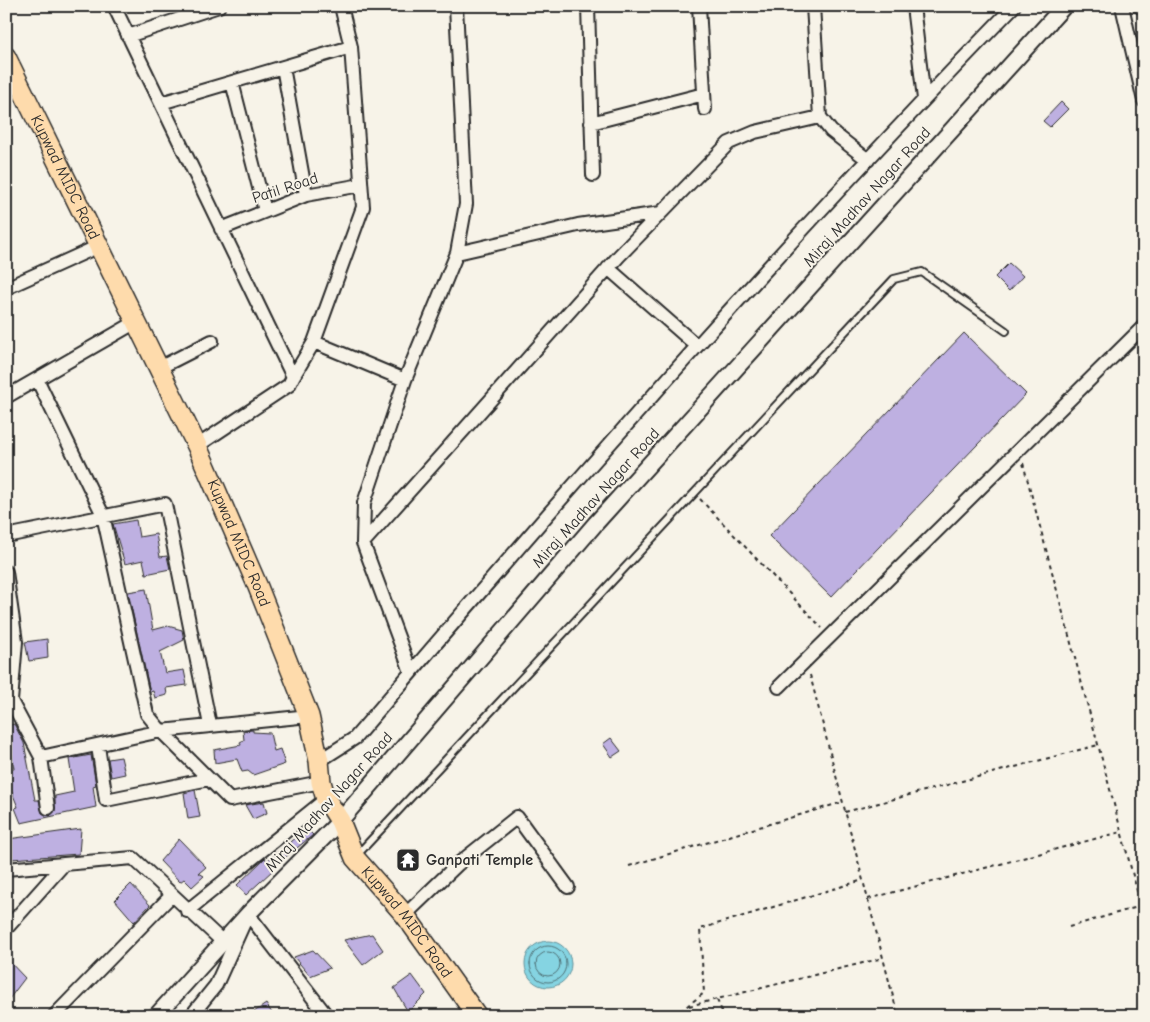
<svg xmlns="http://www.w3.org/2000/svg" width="1150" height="1022" viewBox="0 0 1150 1022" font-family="'Comic Neue',sans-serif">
<rect width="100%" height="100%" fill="#f7f3e8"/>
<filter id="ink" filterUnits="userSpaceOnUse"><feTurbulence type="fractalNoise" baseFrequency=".02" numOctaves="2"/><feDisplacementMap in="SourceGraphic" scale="10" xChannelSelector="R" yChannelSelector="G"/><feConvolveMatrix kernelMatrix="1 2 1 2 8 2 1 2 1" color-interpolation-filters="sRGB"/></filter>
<g filter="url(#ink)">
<path fill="#85d4e2" stroke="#619099" d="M525 964a23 23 0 1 1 46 0a23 23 0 1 1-46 0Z"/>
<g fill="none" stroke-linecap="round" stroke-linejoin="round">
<path stroke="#4f6f74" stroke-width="1" d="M530 964a18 18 0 1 1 36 0a18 18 0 1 1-36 0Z
M536 964a12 12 0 1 1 24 0a12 12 0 1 1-24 0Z"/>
</g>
<path fill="#beb0e1" stroke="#2b2b2b" d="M 1061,102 L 1068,109 L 1050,127 L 1043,121 Z
M 1009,263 L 1023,276 L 1009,291 L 995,277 Z
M 964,333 L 1026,394 L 831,597 L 769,536 Z
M 136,520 L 139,537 L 156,534 L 160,557 L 167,556 L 170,569 L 146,574 L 143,560 L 125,564 L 113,524 Z
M 146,589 L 153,630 L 168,626 L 182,630 L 184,640 L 160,652 L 165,673 L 184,670 L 187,685 L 166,688 L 167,695 L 155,698 L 153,691 L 150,692 L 128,592 Z
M 47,639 L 48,658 L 29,661 L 25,642 Z
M 14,724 L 24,743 L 35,800 L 39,800 L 42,813 L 50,816 L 55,811 L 55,796 L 74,792 L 69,759 L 91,755 L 96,785 L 93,786 L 96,807 L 21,823 L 15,808 L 18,807 L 6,778 L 6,770 L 14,769 L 7,726 Z
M 253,730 L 253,732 L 270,733 L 274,751 L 280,749 L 285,764 L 253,775 L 248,771 L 242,772 L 237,759 L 215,763 L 214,750 L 241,745 L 240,742 L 244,740 L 243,731 Z
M 611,738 L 621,751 L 612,757 L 603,744 Z
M 121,757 L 125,774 L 111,777 L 108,759 Z
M 195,790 L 200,817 L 188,819 L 184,793 Z
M 264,802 L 267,813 L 253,819 L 245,805 Z
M 81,829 L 79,854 L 11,859 L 8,839 Z
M 307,829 L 313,835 L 272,868 L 273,870 L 246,895 L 237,885 L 265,858 L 267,861 Z
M 179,839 L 206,867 L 199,873 L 204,876 L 192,887 L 184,879 L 180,882 L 160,861 Z
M 131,884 L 150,905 L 134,922 L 115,900 Z
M 372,934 L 383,950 L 363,965 L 344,940 Z
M 313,950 L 330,968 L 310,976 L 294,957 Z
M 6,958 L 25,978 L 6,1003 Z
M 412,975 L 426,994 L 408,1012 L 394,988 Z
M 266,1004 L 274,1016 L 248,1016 Z"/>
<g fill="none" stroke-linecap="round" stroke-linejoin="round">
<g stroke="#2b2b2b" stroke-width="10">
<path id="service" d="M 357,855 L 894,279 L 922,272 L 1006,331"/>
</g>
<g stroke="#2b2b2b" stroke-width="16">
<path id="minor" d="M 114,6 L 293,377 L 289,385 L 197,446
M 588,6 L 593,175
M 699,6 L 705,109
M 813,6 L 820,117 L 831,131 L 868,160
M 913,6 L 924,99
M 1122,6 L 1144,101
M 1139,6 L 1144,9
M 128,36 L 219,6
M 283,67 L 306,195
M 232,82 L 265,211
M 161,103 L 351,47
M 591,123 L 704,94
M 221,229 L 306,195 L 361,185
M 457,253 L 578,225 L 661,213
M 608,268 L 697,346
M 6,288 L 99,246
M 314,342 L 405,380
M 159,368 L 212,341
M 293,377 L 314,342 L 363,207 L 351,47 L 341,6
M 37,379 L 103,515 L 147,714 L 161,731 L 309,716
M 6,397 L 136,322
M 6,536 L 165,504 L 210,725
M 363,543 L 619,256 L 729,143 L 755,132 L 820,117
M 6,572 L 16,642 L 11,701 L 41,757 L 48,808
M 411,672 L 363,543 L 364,503 L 405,380 L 457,253 L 466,204 L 456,6
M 779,687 L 1144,326
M 98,746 L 106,800 L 209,779
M 41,757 L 161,731 L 230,800 L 321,782
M 319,761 L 355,738 C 568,488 785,242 1014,6
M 6,869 L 133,858 L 223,942
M 187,911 L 326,799
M 405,915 L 458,864 L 517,817 L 568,887
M 6,929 L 64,864
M 54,1016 L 171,896
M 191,1016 L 216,985 L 248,914 L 327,1016"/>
</g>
<g stroke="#2b2b2b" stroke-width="19">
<path id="tertiary" d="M 156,1016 L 248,914 L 340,821 L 596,523 L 1064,6"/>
</g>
<g stroke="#2b2b2b" stroke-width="22">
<g id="primary">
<path id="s1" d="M 6,57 L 197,446 L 258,587 L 309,716 L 319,761 L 321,782 L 326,799 L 340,821 L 355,858 L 405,915 L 477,1016"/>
</g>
</g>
<path stroke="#2b2b2b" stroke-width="2" stroke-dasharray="4 4" stroke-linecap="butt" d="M 1023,463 L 1144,917
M 700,499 L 822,628
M 810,675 L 898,1016
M 845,812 L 1098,745
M 629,866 L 843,802
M 868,899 L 1121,832
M 1069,927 L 1141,906
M 717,1000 L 724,1016
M 689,1006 L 883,958
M 674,1016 L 704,993 L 700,929 L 863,880"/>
<use href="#service" stroke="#f7f3e8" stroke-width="6"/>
<use href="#minor" stroke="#f7f3e8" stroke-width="12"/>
<use href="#tertiary" stroke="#f7f3e8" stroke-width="15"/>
<use href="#primary" stroke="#fedbac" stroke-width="19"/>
</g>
</g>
<defs>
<g id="temple-square" transform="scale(1.25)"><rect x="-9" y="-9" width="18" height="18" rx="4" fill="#2b2b2b" stroke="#f7f3e8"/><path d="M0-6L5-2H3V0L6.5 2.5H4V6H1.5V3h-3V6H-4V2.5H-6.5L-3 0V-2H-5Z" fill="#fff"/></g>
</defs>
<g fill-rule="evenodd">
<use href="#temple-square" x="408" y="860"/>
</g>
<g text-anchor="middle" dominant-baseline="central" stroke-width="4" stroke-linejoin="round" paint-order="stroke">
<g font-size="16" fill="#2b2b2b" stroke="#f7f3e8">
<text stroke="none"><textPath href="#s1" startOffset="134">Kupwad MIDC Road</textPath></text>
<text transform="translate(285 188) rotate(-18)">Patil Road</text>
<text transform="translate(867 197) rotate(-48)">Miraj Madhav Nagar Road</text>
<text transform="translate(596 498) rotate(-48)">Miraj Madhav Nagar Road</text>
<text stroke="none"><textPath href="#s1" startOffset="539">Kupwad MIDC Road</textPath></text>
<text transform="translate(329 802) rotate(-48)">Miraj Madhav Nagar Road</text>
<text stroke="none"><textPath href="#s1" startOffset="959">Kupwad MIDC Road</textPath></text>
</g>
<g font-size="16" font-weight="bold" fill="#2b2b2b" stroke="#f7f3e8" text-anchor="start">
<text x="426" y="860">Ganpati Temple</text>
</g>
</g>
<rect width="1150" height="1022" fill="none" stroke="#f7f3e8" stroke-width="25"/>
<rect x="12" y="12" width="1125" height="997" fill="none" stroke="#2b2b2b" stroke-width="2" filter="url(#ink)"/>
</svg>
